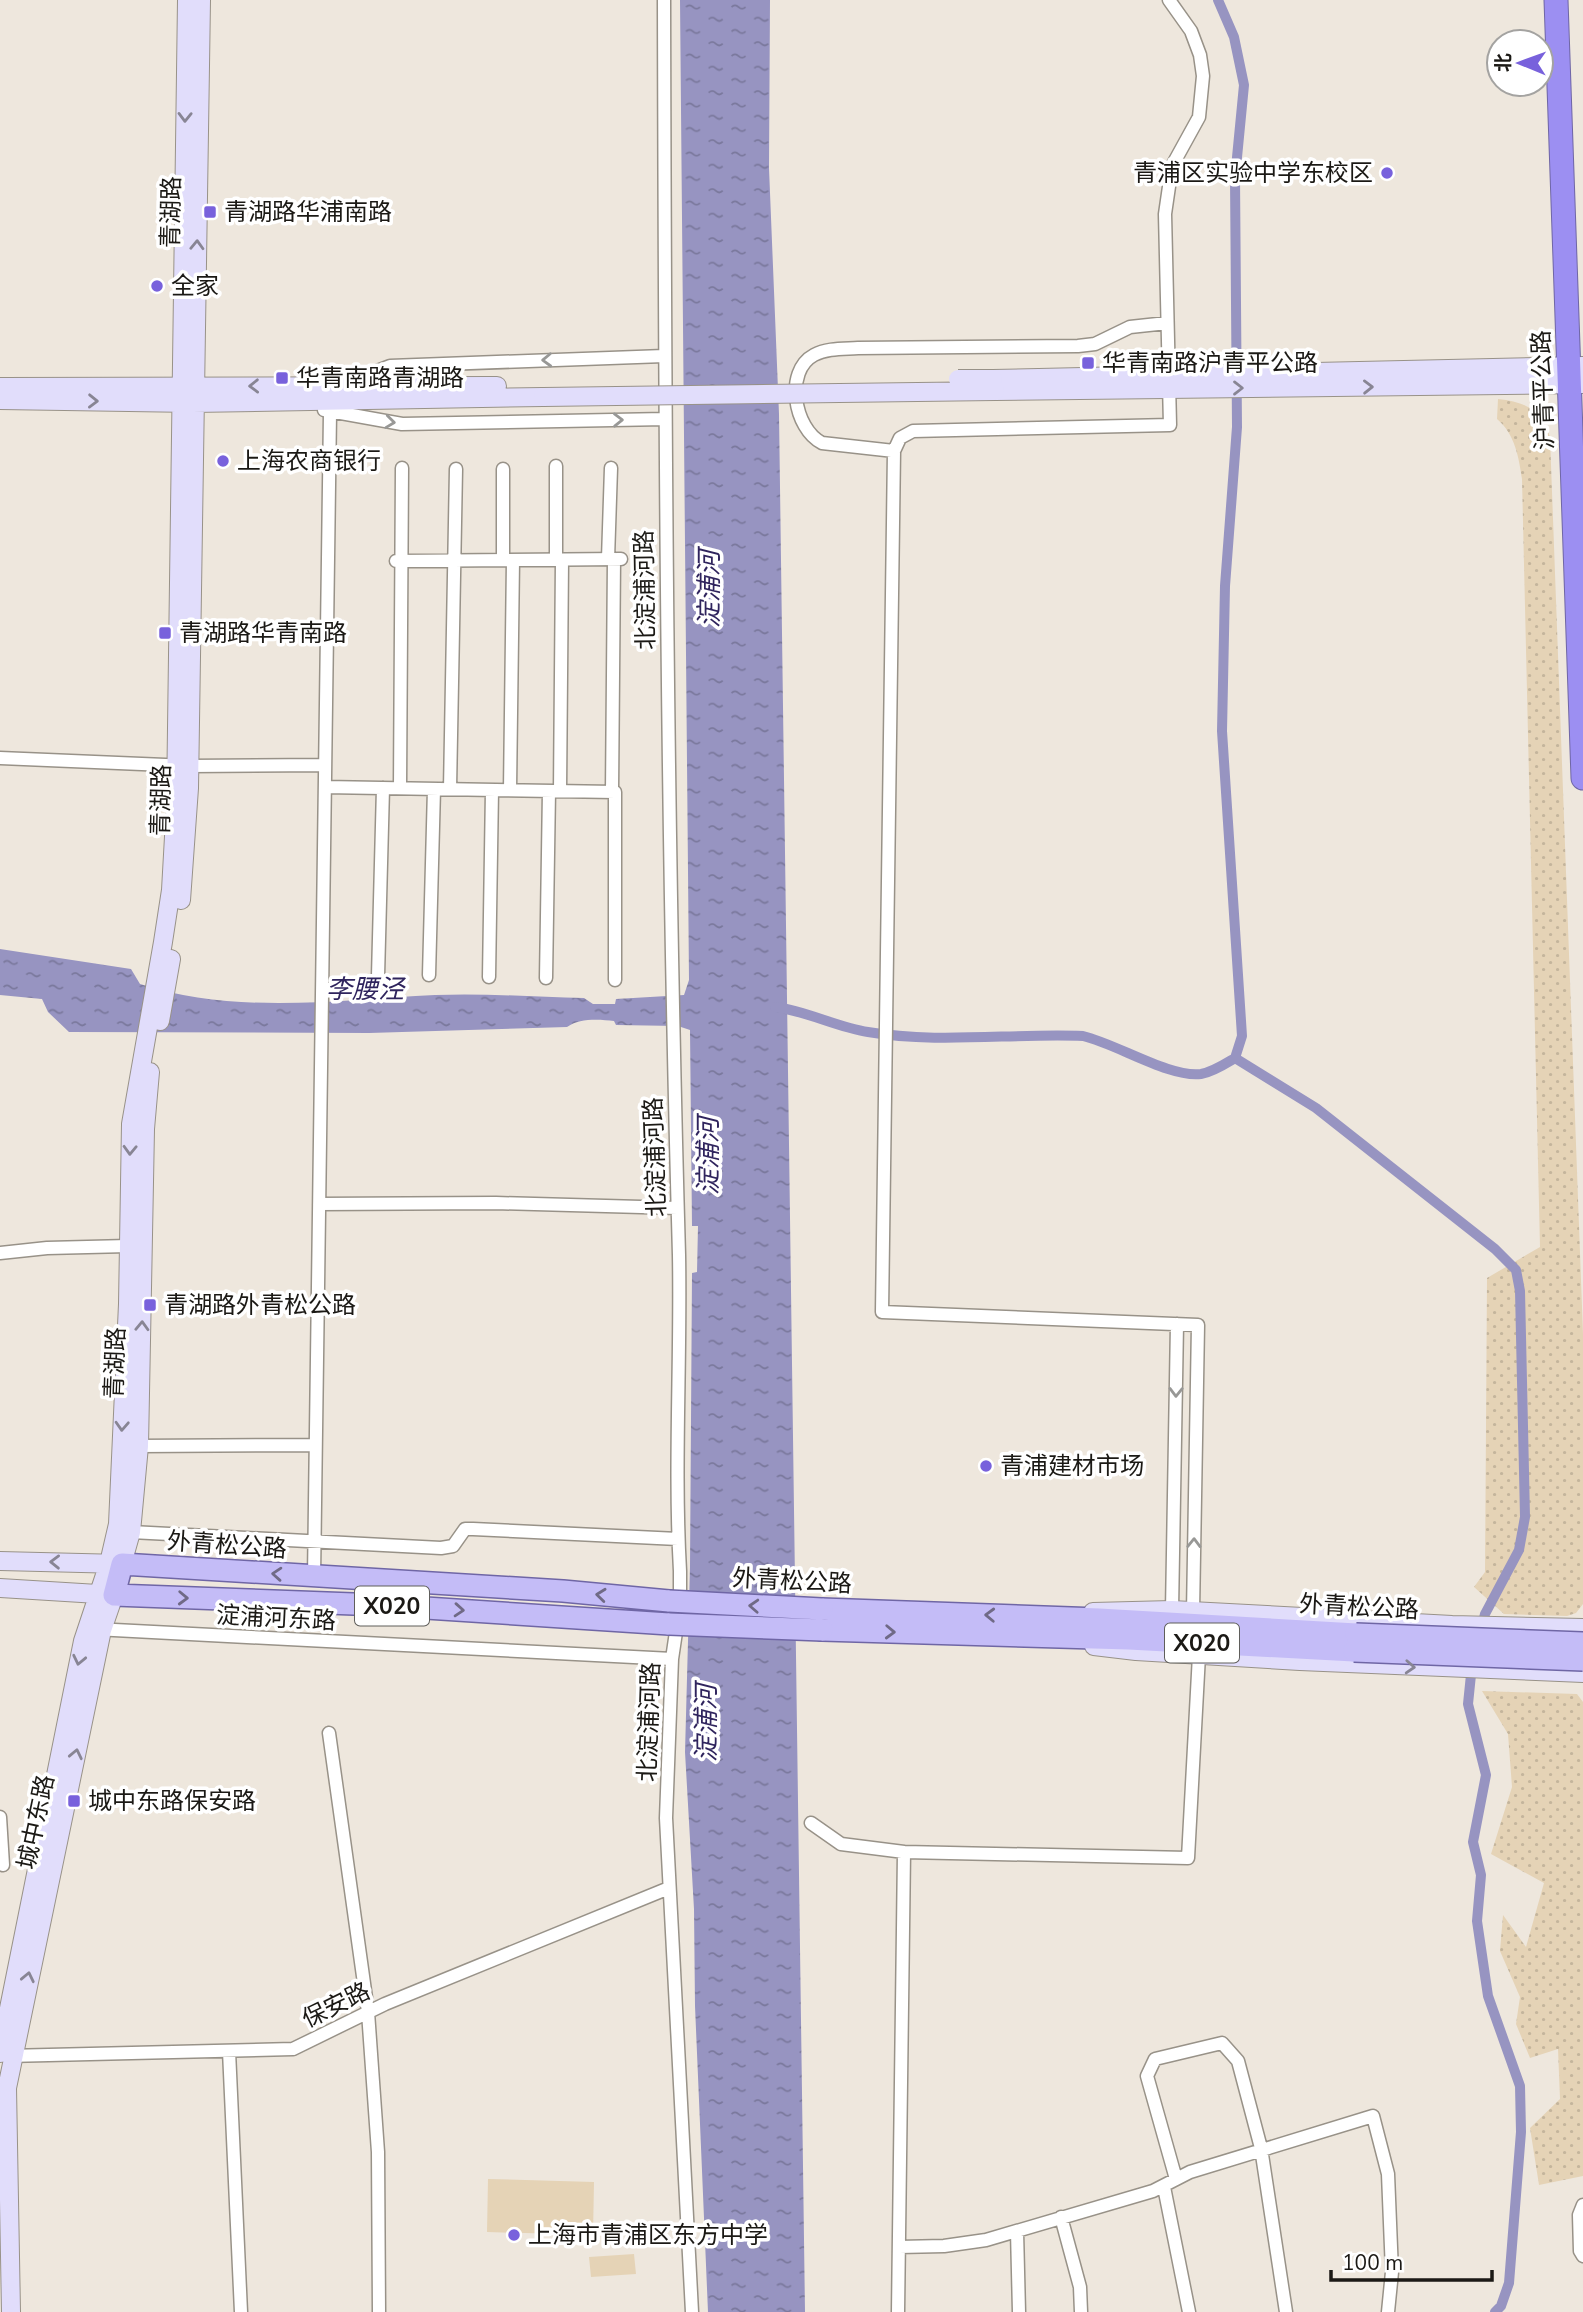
<svg xmlns="http://www.w3.org/2000/svg" width="1583" height="2312" viewBox="0 0 1583 2312" font-family="'Nunito Sans','Noto Sans SC',sans-serif">
<defs>
<pattern id="grass-dots" width="8" height="8" patternUnits="userSpaceOnUse" patternTransform="scale(1.75)"><rect width="8" height="8" fill="#e5d3b6"/><path d="M2 2h.1M6 6h.1" fill="none" stroke="#c4b59c" stroke-width="1.8" stroke-linecap="round"/></pattern>
<pattern id="water-ripples" width="26" height="14" patternUnits="userSpaceOnUse" patternTransform="scale(1.75)"><rect width="26" height="14" fill="#9794c1"/><path d="M2 4q2-2 4 0t4 0M15 11q2-2 4 0t4 0" fill="none" stroke="#7a789c"/></pattern>
</defs>
<rect width="100%" height="100%" fill="#eee7dd"/>
<path fill="url(#grass-dots)" d="M 1498,399 C 1526,402 1542,410 1550,437 L 1583,1334 L 1583,1604 L 1576,1613 L 1567,1616 L 1504,1614 L 1474,1587 L 1485,1572 L 1487,1278 L 1540,1247 L 1522,479 C 1519,458 1515,434 1497,419 Z
M 1482,1691 L 1577,1694 L 1583,1702 L 1583,2176 L 1539,2185 L 1530,2128 L 1560,2099 L 1558,2049 L 1530,2058 L 1516,2024 L 1520,1997 L 1500,1951 L 1503,1915 L 1526,1947 L 1544,1883 L 1491,1854 L 1512,1787 L 1508,1734 Z"/>
<path fill="#e5d3b6" d="M 488,2179 L 594,2182 L 593,2235 L 487,2232 Z
M 634,2254 L 636,2274 L 591,2277 L 589,2257 Z"/>
<path fill="url(#water-ripples)" d="M 680,0 L 770,0 L 769,168 L 779,414 L 805,2312 L 708,2312 L 695,2006 L 694,1909 L 685,1752 L 690,1567 L 692,1273 L 697,1272 L 698,1226 L 692,1226 L 690,1030 L 678,1026 L 616,1025 L 614,1021 C 599,1019 579,1018 567,1027 L 369,1033 L 69,1032 L 48,1012 L 42,999 L 0,995 L 0,949 L 131,969 L 140,984 C 236,1015 337,1000 435,995 C 485,993 535,997 584,998 L 593,1004 L 615,1004 L 616,999 L 684,995 L 689,980 Z"/>
<g fill="none" stroke-linecap="round" stroke-linejoin="round">
<path stroke="#9794c1" stroke-width="10" d="M 775,1007 C 807,1011 836,1027 868,1032 C 938,1044 1012,1033 1083,1036 C 1117,1044 1170,1078 1201,1074 C 1213,1072 1225,1064 1235,1058 L 1242,1036 L 1222,731 L 1225,586 L 1237,427 L 1235,178 L 1244,85 L 1234,37 L 1218,0
M 1235,1058 L 1316,1108 L 1495,1249 L 1516,1270 L 1520,1291 L 1525,1517 L 1519,1550 L 1485,1614 L 1481,1630
M 1472,1665 L 1468,1704 L 1486,1775 L 1473,1842 L 1481,1875 L 1477,1921 L 1488,1996 L 1520,2086 L 1521,2132 L 1509,2283 L 1501,2306 L 1495,2312"/>
<g stroke="#989288" stroke-width="15">
<path id="street" d="M 664,0 C 665,419 667,837 679,1255 C 681,1360 674,1466 680,1571 L 680,1605 L 672,1659 L 666,1818 L 692,2312
M 1169,0 L 1191,31 L 1200,55 L 1203,76 L 1199,117 L 1172,166 L 1165,214 L 1170,425 L 913,431 L 900,438 L 894,451 L 882,1312 L 1198,1325 L 1193,1612
M 346,383 L 390,366 L 664,356
M 324,410 L 402,424 L 665,419
M 894,451 L 822,443 C 794,429 784,371 814,355 C 827,348 843,349 858,348 L 1078,346 L 1095,344 L 1130,327 L 1167,323
M 556,466 L 556,560
M 608,559 L 611,468
M 503,560 L 503,469
M 396,561 L 621,559
M 0,758 L 189,766 L 325,765
M 325,787 L 615,792 L 615,980
M 400,788 L 402,468
M 450,789 L 456,469
M 510,790 L 513,560
M 560,791 L 562,560
M 612,792 L 614,559
M 429,975 L 434,789
M 378,976 L 383,788
M 489,977 L 492,790
M 546,978 L 549,791
M 319,1204 L 496,1203 L 677,1208
M 0,1253 L 47,1248 L 128,1246
M 139,1446 L 315,1445
M 131,1532 L 441,1548 L 453,1546 L 465,1529 L 473,1529 L 678,1539
M 314,1577 L 330,413
M 1172,1610 L 1177,1324
M 95,1629 L 672,1659
M 329,1733 L 368,2012 L 378,2152 L 379,2312
M 0,1817 L 3,1865
M 811,1823 L 841,1844 L 904,1852
M 229,2051 L 241,2312
M 7,2056 L 293,2049 L 385,2004 L 669,1888
M 1176,2179 L 1147,2076 L 1155,2059 L 1222,2043 L 1238,2061 L 1261,2148 L 1286,2312
M 1164,2187 L 1189,2312
M 1583,2205 L 1579,2215 L 1580,2251 L 1583,2256
M 1061,2217 L 1080,2287 L 1081,2312
M 1017,2231 L 1019,2312
M 899,2247 L 944,2246 L 986,2240 L 1153,2191 L 1190,2172 L 1373,2116 L 1388,2174 L 1392,2272 L 1388,2312
M 898,2312 L 904,1852 L 1188,1858 L 1199,1655"/>
</g>
<g stroke="#989288" stroke-width="20">
<path id="secondary" d="M 993,379 L 1583,366
M 0,387 L 497,386
M 995,391 L 1583,384
M 0,400 L 193,403 L 543,397
M 181,900 L 189,788 L 201,0
M 160,1021 L 171,959
M 0,1561 L 122,1564 L 131,1532 L 139,1446 L 145,1129 L 150,1072
M 0,1588 L 114,1595 L 102,1630 L 7,2088 L 11,2312
M 1093,1612 L 1172,1610 L 1452,1625 L 1583,1628
M 1094,1646 L 1136,1651 L 1300,1661 L 1583,1673
M 0,2053 L 83,1641 L 109,1563 L 118,1524 L 128,1304 L 131,1124 L 163,942 L 171,890 L 176,801 L 187,0"/>
</g>
<g stroke="#6f66a5" stroke-width="24">
<path id="primary" d="M 669,1601 L 563,1591 L 122,1564 L 114,1595 L 380,1605 L 669,1624
M 822,1609 L 1099,1619 L 1356,1634
M 822,1630 L 1129,1639 L 1354,1651"/>
</g>
<g stroke="#6f66a5" stroke-width="25">
<path id="highway" d="M 1556,0 L 1583,778"/>
</g>
<use href="#street" stroke="#fff" stroke-width="12"/>
<use href="#secondary" stroke="#e1ddfb" stroke-width="18"/>
<use href="#primary" stroke="#c4bcf7" stroke-width="21"/>
<use href="#highway" stroke="#9c8ff2" stroke-width="23"/>
<g stroke="#989288" stroke-width="20" stroke-linecap="butt">
<path id="secondary-bridge" d="M 958,379 L 993,379
M 543,397 L 995,391"/>
</g>
<g stroke="#6f66a5" stroke-width="24" stroke-linecap="butt">
<path id="primary-bridge" d="M 669,1601 L 822,1609
M 669,1624 L 822,1630
M 1356,1634 L 1583,1643
M 1354,1651 L 1583,1660"/>
</g>
<use href="#secondary-bridge" stroke="#e1ddfb" stroke-width="18"/>
<use href="#primary-bridge" stroke="#c4bcf7" stroke-width="21"/>
</g>
<defs><path id="oneway-chevron" d="M-2-3.5L2.5 0L-2 3.5" fill="none" stroke-width="1.6" stroke-linecap="round" stroke-linejoin="round" transform="scale(1.75)"/></defs>
<g stroke="#888594">
<use href="#oneway-chevron" transform="translate(185 117) rotate(91)"/>
<use href="#oneway-chevron" transform="translate(197 245) rotate(-88)"/>
<use href="#oneway-chevron" transform="translate(254 386) rotate(179)"/>
<use href="#oneway-chevron" transform="translate(1368 387) rotate(-1)"/>
<use href="#oneway-chevron" transform="translate(1238 388)"/>
<use href="#oneway-chevron" transform="translate(93 401) rotate(1)"/>
<use href="#oneway-chevron" transform="translate(130 1150) rotate(92)"/>
<use href="#oneway-chevron" transform="translate(142 1326) rotate(-88)"/>
<use href="#oneway-chevron" transform="translate(122 1426) rotate(93)"/>
<use href="#oneway-chevron" transform="translate(55 1562) rotate(-179)"/>
<use href="#oneway-chevron" transform="translate(79 1660) rotate(102)"/>
<use href="#oneway-chevron" transform="translate(1410 1667) rotate(3)"/>
<use href="#oneway-chevron" transform="translate(76 1754) rotate(-78)"/>
<use href="#oneway-chevron" transform="translate(28 1977) rotate(-78)"/>
</g>
<g stroke="#989896">
<use href="#oneway-chevron" transform="translate(547 360) rotate(178)"/>
<use href="#oneway-chevron" transform="translate(618 420) rotate(-1)"/>
<use href="#oneway-chevron" transform="translate(390 422) rotate(7)"/>
<use href="#oneway-chevron" transform="translate(1176 1392) rotate(91)"/>
<use href="#oneway-chevron" transform="translate(1194 1543) rotate(-89)"/>
</g>
<g stroke="#706a86">
<use href="#oneway-chevron" transform="translate(277 1574) rotate(-176)"/>
<use href="#oneway-chevron" transform="translate(601 1595) rotate(-174)"/>
<use href="#oneway-chevron" transform="translate(183 1598) rotate(2)"/>
<use href="#oneway-chevron" transform="translate(754 1606) rotate(-177)"/>
<use href="#oneway-chevron" transform="translate(459 1610) rotate(4)"/>
<use href="#oneway-chevron" transform="translate(990 1615) rotate(-178)"/>
<use href="#oneway-chevron" transform="translate(890 1632) rotate(2)"/>
</g>
<g fill="#7861dc" stroke="#fff" stroke-width="2.5">
<circle cx="1387" cy="173" r="7"/>
<rect x="203" y="205" width="14" height="14" rx="3.5"/>
<circle cx="157" cy="286" r="7"/>
<rect x="1081" y="356" width="14" height="14" rx="3.5"/>
<rect x="275" y="371" width="14" height="14" rx="3.5"/>
<circle cx="223" cy="461" r="7"/>
<rect x="158" y="626" width="14" height="14" rx="3.5"/>
<rect x="143" y="1298" width="14" height="14" rx="3.5"/>
<circle cx="986" cy="1466" r="7"/>
<rect x="67" y="1794" width="14" height="14" rx="3.5"/>
<circle cx="514" cy="2235" r="7"/>
</g>
<g text-anchor="middle" dominant-baseline="central" stroke-width="7" stroke-linejoin="round" paint-order="stroke">
<g fill="#fff" stroke="#5f5e5b" stroke-width="2">
<rect x="355" y="1586.5" width="74" height="39" rx="5"/>
<rect x="1165" y="1623.5" width="74" height="39" rx="5"/>
</g>
<g font-size="23" font-weight="bold" fill="#1b1915">
<text x="392" y="1606">X020</text>
<text x="1202" y="1643">X020</text>
</g>
<g font-size="24" fill="#1b1915" stroke="#fff" text-anchor="start">
<text x="1373" y="173" text-anchor="end">青浦区实验中学东校区</text>
<text x="224" y="212">青湖路华浦南路</text>
<text x="171" y="286">全家</text>
<text x="1102" y="363">华青南路沪青平公路</text>
<text x="296" y="378">华青南路青湖路</text>
<text x="237" y="461">上海农商银行</text>
<text x="179" y="633">青湖路华青南路</text>
<text x="164" y="1305">青湖路外青松公路</text>
<text x="1000" y="1466">青浦建材市场</text>
<text x="88" y="1801">城中东路保安路</text>
<text x="528" y="2235">上海市青浦区东方中学</text>
</g>
<g font-size="24" fill="#1b1915" stroke="#fff">
<text transform="translate(171 212) rotate(-89)">青湖路</text>
<text transform="translate(1543 390) rotate(-92)">沪青平公路</text>
<text transform="translate(645 590) rotate(-91)">北淀浦河路</text>
<text transform="translate(161 800) rotate(-89)">青湖路</text>
<text transform="translate(655 1157) rotate(-92)">北淀浦河路</text>
<text transform="translate(115 1363) rotate(-88)">青湖路</text>
<text transform="translate(227 1545) rotate(4)">外青松公路</text>
<text transform="translate(792 1581) rotate(3)">外青松公路</text>
<text transform="translate(1359 1607) rotate(3)">外青松公路</text>
<text transform="translate(276 1618) rotate(3)">淀浦河东路</text>
<text transform="translate(649 1722) rotate(-88)">北淀浦河路</text>
<text transform="translate(36 1822) rotate(-78)">城中东路</text>
<text transform="translate(336 2005) rotate(-26)">保安路</text>
</g>
<g font-size="26" font-style="italic" fill="#2f245d" stroke="#fff">
<text transform="translate(709 589) rotate(-90)">淀浦河</text>
<text x="365" y="989">李腰泾</text>
<text transform="translate(708 1156) rotate(-90)">淀浦河</text>
<text transform="translate(706 1723) rotate(-90)">淀浦河</text>
</g>
</g>
<g transform="translate(1520 63) rotate(271)"><circle r="33" fill="#ffffff" stroke="#a4a3a1" stroke-width="2"/>
<path d="M0-5L12 26L0 18L-12 26Z" fill="#7861dc"/>
<text y="-10" font-size="19" font-weight="bold" text-anchor="middle" fill="#1b1915">北</text>
</g>
<path d="M1331 2270v10h161v-10" fill="none" stroke="#1b1915" stroke-width="3.5"/>
<text x="1342" y="2270" font-size="21" fill="#1b1915" stroke="#ffffff" stroke-width="5" paint-order="stroke">100 m</text>
</svg>
